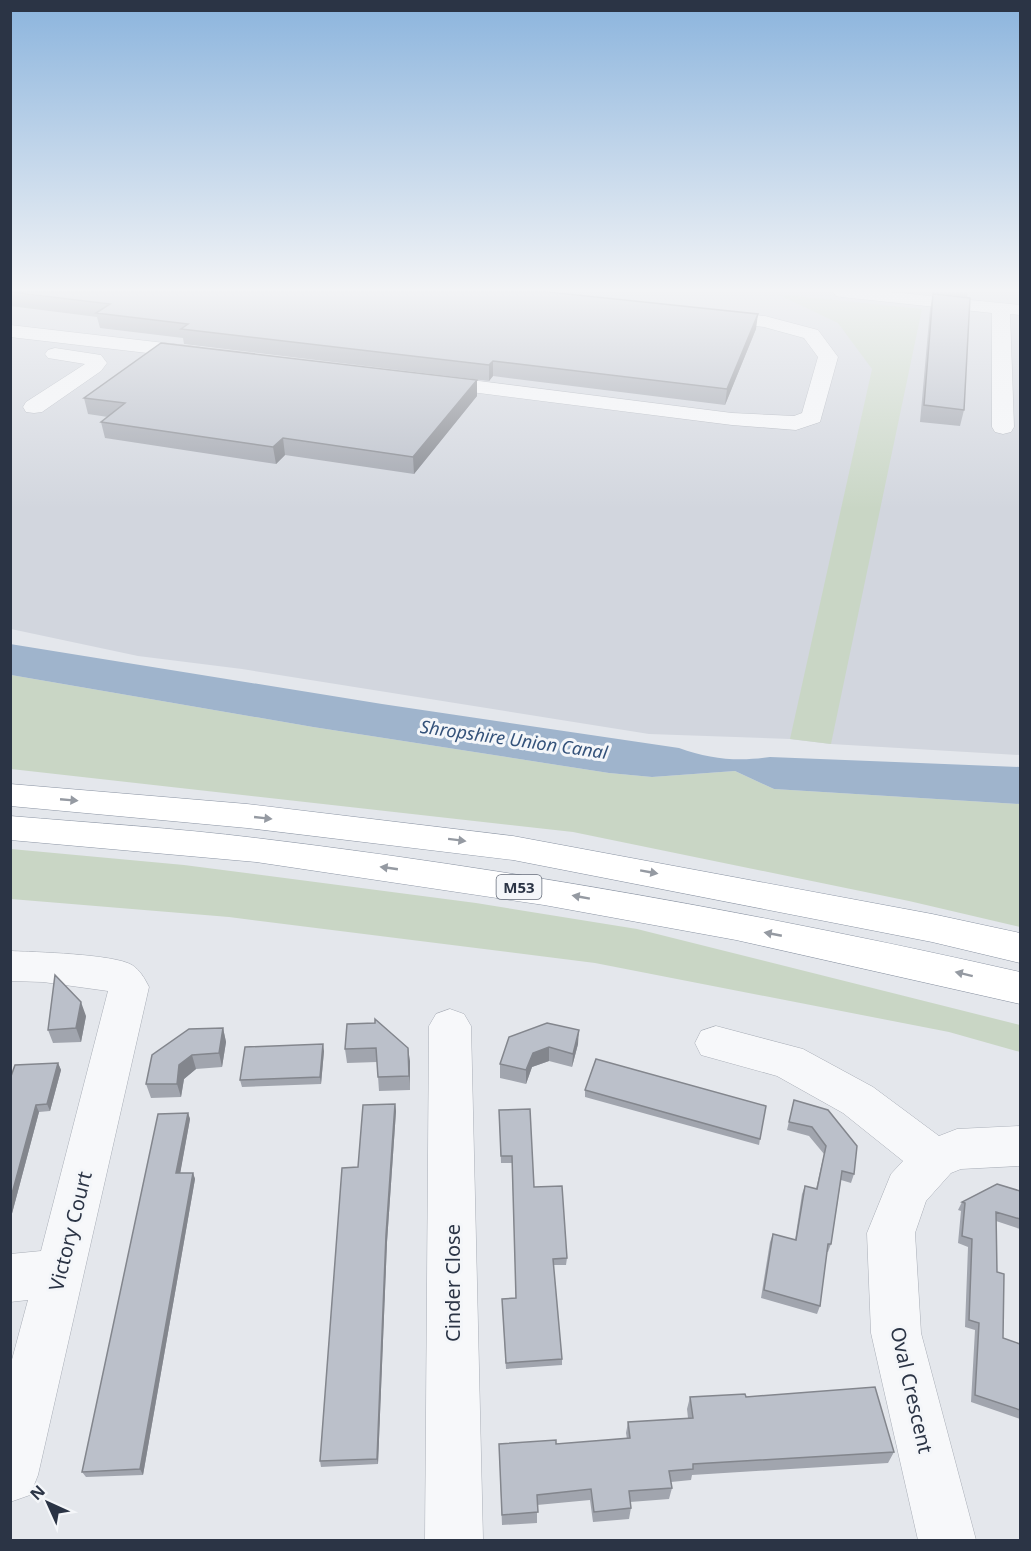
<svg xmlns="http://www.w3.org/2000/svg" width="1031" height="1551" viewBox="0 0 1031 1551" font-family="'Noto Sans',sans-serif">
<rect width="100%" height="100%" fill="#e4e7ec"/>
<path fill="#d2d6de" d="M 11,292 L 1020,292 L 1020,755 L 831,744 L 790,739 L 649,734 L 242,669 L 138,656 L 11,629 Z"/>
<path fill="#c9d6c5" d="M 777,294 L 922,309 L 831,744 L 790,739 L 872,369 L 838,323 Z
M 11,675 L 313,727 L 609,773 L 652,777 L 735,771 L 774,789 L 1020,804 L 1020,927 L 909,901 L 573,832 L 11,769 Z
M 11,849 L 184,865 L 476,903 L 637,929 L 1020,1025 L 1020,1052 L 949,1032 L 595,963 L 229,917 L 11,899 Z"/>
<path fill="#9fb4cc" d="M 10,644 L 382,704 L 679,748 C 710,759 738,762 770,757 L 1020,767 L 1020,804 L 774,789 L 735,771 L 652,777 L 609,773 L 313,727 L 11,675 Z"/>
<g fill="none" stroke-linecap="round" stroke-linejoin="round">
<g stroke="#a9aeb7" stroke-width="1">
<path id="minor" d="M 833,292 L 890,292 L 1020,305 L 1020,315 L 1010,314 L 1014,427 L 1011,432 L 1003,434 L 995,432 L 992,427 L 992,313 L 842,297 L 836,296 Z
M 714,311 L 765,316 L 818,330 L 838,357 L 820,422 L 796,430 L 732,425 L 432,387 L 425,385 L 422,381 L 425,377 L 432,375 L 732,413 L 794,416 L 802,413 L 818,357 L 804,338 L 764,327 L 708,320 L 705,316 L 708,312 Z
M 10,325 L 199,347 L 206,349 L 209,353 L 206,357 L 199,359 L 10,337 Z
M 55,348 L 101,355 L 107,363 L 101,371 L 42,412 L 34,413 L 26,412 L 23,407 L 26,402 L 85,364 L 48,358 L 45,354 L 48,350 Z
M 10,951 C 34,952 114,954 132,965 C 140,970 145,979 149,987 L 38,1475 L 30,1495 L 10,1502 L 10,1367 L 28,1300 L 10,1302 L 10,1254 L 41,1251 L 108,991 L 43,982 L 10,981 Z
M 450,1009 L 464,1014 L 471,1026 L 483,1540 L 425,1540 L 429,1026 L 436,1014 Z
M 716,1026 L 803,1049 L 873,1087 L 939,1136 L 957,1129 L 1020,1126 L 1020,1166 L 961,1169 L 951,1173 L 926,1201 L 915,1233 L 921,1333 L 976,1540 L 918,1540 L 871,1333 L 867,1233 L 891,1174 L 903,1161 L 843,1113 L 777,1076 L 701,1055 L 695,1043 L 701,1031 Z"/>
</g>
<g stroke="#8b94a3" stroke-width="1">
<path id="highway" d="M 10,784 L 247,804 L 513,836 L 932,914 L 1020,933 L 1020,963 L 932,942 L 513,860 L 247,828 L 10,806 Z
M 10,816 C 92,823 175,828 256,838 C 513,869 768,915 1020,972 L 1020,1004 L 736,940 L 544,905 L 256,862 L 10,840 Z"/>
</g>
<use href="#minor" fill="#f7f8fa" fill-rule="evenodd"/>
<use href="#highway" fill="#fff" fill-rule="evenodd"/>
</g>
<path fill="#a1a5ae" d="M 10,292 L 756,329 L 725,405 L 493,376 L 489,381 L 184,344 L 183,338 L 100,328 L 97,317 L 10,306 Z
M 931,292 L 968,292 L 967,297 L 931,294 Z
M 933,294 L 964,410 L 960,426 L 920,422 L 930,309 Z
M 477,396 L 414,474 L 285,455 L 276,464 L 105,438 L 101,422 L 108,417 L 88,414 L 84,398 Z
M 86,1016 L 81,1042 L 53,1043 L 48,1030 Z
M 223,1028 L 226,1042 L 222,1067 L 196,1069 L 184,1079 L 181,1097 L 151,1098 L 146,1084 Z
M 509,1037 L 578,1044 L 572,1067 L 549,1061 L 532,1067 L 526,1084 L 500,1078 L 500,1064 Z
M 408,1048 L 410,1090 L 379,1091 L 377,1062 L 347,1063 L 345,1049 Z
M 324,1051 L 321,1084 L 242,1087 L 240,1080 Z
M 58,1063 L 61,1070 L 50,1111 L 39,1112 L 10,1221 L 10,1079 Z
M 585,1090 L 760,1139 L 759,1145 L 585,1097 Z
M 794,1100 L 854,1174 L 851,1183 L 841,1180 L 831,1244 L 828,1252 L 827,1252 L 820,1306 L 817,1314 L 761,1298 L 770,1242 L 773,1234 L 795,1240 L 802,1194 L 805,1186 L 816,1189 L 824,1154 L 809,1136 L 787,1130 Z
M 395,1104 L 396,1111 L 387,1242 L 378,1464 L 321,1467 L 320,1461 L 358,1167 Z
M 499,1110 L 567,1258 L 566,1265 L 553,1265 L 562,1359 L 562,1365 L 506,1369 L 502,1299 L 516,1298 L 512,1163 L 501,1163 Z
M 188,1113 L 190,1119 L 180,1173 L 193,1173 L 195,1179 L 143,1475 L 86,1477 L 82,1472 Z
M 1020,1191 L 1020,1229 L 996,1221 L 997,1272 L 1003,1338 L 1020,1344 L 1020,1419 L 971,1402 L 975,1330 L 965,1327 L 968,1247 L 958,1243 L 961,1211 L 958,1210 L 962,1202 Z
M 690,1397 L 746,1397 L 894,1452 L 888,1463 L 692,1475 L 691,1480 L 671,1482 L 672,1488 L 669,1499 L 630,1502 L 631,1508 L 629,1519 L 593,1522 L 590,1500 L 537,1505 L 537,1523 L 502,1525 L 499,1444 L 556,1444 L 627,1439 L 626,1433 L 628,1422 L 688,1418 L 687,1409 Z"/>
<path fill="#83868d" d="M 758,314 L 756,329 L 725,405 L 727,389 Z
M 493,361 L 493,376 L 489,381 L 489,365 Z
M 477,380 L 477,396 L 414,474 L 413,457 Z
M 283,438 L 285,455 L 276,464 L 273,447 Z
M 81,1002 L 86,1016 L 81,1042 L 76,1028 Z
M 223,1028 L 226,1042 L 222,1067 L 219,1053 Z
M 579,1030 L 578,1044 L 572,1067 L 573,1054 Z
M 323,1044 L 324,1051 L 321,1084 L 320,1077 Z
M 549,1047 L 549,1061 L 532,1067 L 526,1084 L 526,1070 L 533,1053 Z
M 408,1048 L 410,1061 L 410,1090 L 409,1076 Z
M 192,1055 L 196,1069 L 184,1079 L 181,1097 L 177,1084 L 179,1065 Z
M 58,1063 L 61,1070 L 50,1111 L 47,1104 Z
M 395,1104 L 396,1111 L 387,1242 L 378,1464 L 377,1459 L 386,1235 Z
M 36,1105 L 39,1112 L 10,1221 L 10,1201 Z
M 188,1113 L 190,1119 L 179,1180 L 176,1173 Z
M 193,1173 L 195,1179 L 143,1475 L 140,1469 Z"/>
<path fill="#bbc0ca" stroke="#83868d" stroke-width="1.5" d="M 10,292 L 548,292 L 758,314 L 727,389 L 493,361 L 489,365 L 181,329 L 188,324 L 96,313 L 110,304 Z
M 933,294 L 970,298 L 964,410 L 924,405 Z
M 161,343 L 477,380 L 413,457 L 283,438 L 273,447 L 101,422 L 125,403 L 84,398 Z
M 55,975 L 81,1002 L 76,1028 L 48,1030 Z
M 375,1019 L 408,1048 L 409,1076 L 378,1077 L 376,1048 L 345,1049 L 347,1024 L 375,1023 Z
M 547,1023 L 579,1030 L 573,1054 L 549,1047 L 533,1053 L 526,1070 L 500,1064 L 509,1037 Z
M 223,1028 L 219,1053 L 192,1055 L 179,1065 L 177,1084 L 146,1084 L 152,1055 L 189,1029 Z
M 323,1044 L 320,1077 L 240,1080 L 245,1047 Z
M 596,1059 L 766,1106 L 760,1139 L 585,1090 Z
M 58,1063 L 47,1104 L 36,1105 L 10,1201 L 10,1079 L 15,1065 Z
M 794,1100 L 828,1110 L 857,1146 L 854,1174 L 842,1171 L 831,1244 L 828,1244 L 820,1306 L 764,1290 L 773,1234 L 796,1240 L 805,1186 L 817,1189 L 826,1146 L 812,1127 L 789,1122 Z
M 395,1104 L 386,1235 L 377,1459 L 320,1461 L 342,1168 L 358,1167 L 363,1105 Z
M 530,1109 L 534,1187 L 562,1186 L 567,1258 L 553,1259 L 562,1359 L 506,1363 L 502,1299 L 516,1298 L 512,1156 L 501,1156 L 499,1110 Z
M 188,1113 L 176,1173 L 193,1173 L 140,1469 L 82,1472 L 158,1114 Z
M 997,1184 L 1020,1191 L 1020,1219 L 996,1212 L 997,1272 L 1004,1274 L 1003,1338 L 1020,1344 L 1020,1410 L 975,1395 L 979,1323 L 969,1320 L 972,1239 L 962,1236 L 965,1203 L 962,1202 Z
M 875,1387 L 894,1452 L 693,1464 L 693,1469 L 669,1471 L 672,1488 L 629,1491 L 631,1508 L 594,1512 L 591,1489 L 537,1495 L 538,1512 L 502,1515 L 499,1444 L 556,1440 L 556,1444 L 630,1438 L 628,1422 L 693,1418 L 690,1397 L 745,1394 L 746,1397 Z"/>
<defs><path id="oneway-solid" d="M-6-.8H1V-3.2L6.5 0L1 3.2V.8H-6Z" transform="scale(1.5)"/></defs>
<g fill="#959aa2">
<use href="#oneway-solid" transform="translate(69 800) rotate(5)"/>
<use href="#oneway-solid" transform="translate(263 818) rotate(6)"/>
<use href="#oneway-solid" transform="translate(457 840) rotate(7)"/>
<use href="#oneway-solid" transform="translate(389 868) rotate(-172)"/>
<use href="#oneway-solid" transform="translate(649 872) rotate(10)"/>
<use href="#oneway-solid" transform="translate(581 897) rotate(-170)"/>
<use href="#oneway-solid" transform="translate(773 934) rotate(-169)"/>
<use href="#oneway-solid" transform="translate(964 974) rotate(-166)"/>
</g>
<linearGradient id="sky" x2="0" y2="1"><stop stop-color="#8bb4dd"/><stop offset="0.57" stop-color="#f3f4f6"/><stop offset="1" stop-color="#f3f4f6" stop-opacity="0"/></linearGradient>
<rect width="1031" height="509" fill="url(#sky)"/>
<g text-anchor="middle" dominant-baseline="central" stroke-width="6" stroke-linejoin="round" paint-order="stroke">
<rect fill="#f4f6f9" stroke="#676e7b" stroke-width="1.5" x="496.5" y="875" width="45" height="24" rx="4.5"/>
<g font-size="15" font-weight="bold" fill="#2b3445">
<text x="519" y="887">M53</text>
</g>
<g font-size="18" font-style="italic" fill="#34527a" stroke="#f4f6f9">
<text transform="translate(514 739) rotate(8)">Shropshire Union Canal</text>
</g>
<g font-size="20" fill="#2b3445" stroke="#f4f6f9">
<text transform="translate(70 1231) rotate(-76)">Victory Court</text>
<text transform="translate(452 1283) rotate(-90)">Cinder Close</text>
<text transform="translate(912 1390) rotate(77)">Oval Crescent</text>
</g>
</g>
<rect width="1031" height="1551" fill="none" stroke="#2b3445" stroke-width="24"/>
<g transform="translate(48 1503) rotate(315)" stroke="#f4f6f9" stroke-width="4.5" paint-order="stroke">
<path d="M0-4.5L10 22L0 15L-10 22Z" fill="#2b3445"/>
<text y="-9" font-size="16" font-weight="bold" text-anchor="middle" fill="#2b3445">N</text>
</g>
</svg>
